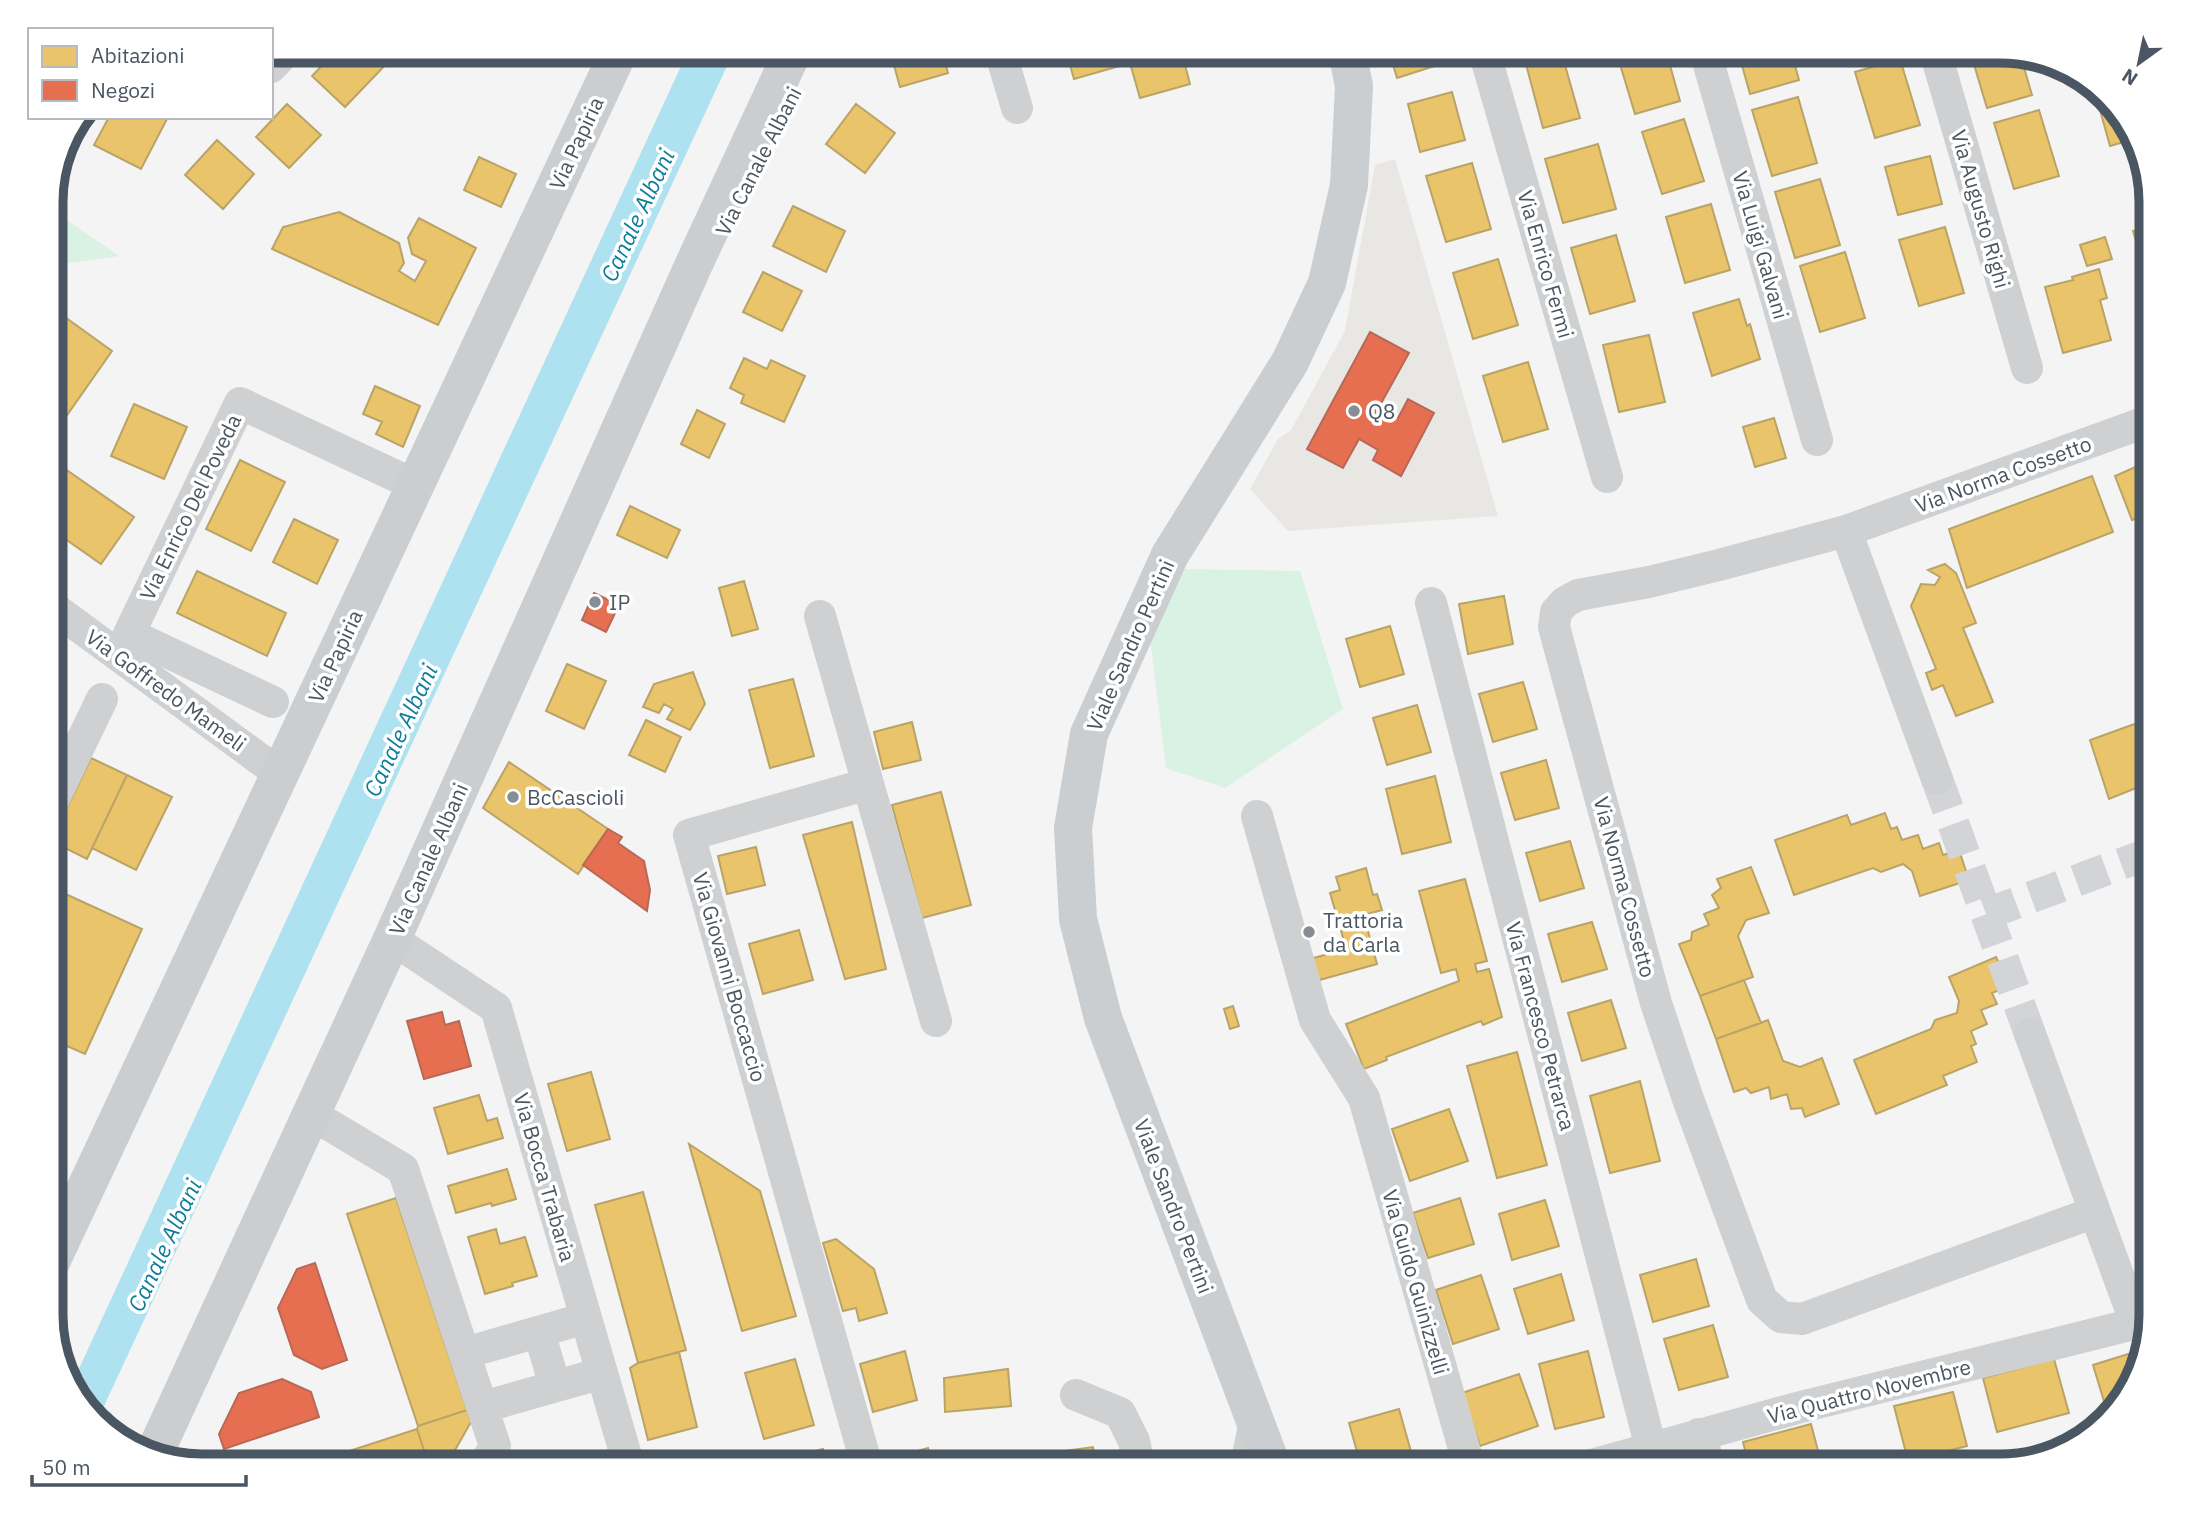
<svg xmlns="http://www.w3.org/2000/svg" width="2202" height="1517" viewBox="0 0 2202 1517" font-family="'IBM Plex Sans',sans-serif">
<rect width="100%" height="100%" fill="#f4f4f4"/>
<path fill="#e8e7e3" d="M 1395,159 L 1498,516 L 1288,531 L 1250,489 L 1278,439 L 1291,430 L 1345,331 L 1375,165 Z"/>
<path fill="#d9f2e3" d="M 51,209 L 119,256 L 51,266 Z
M 1184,569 L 1300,571 L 1343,709 L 1225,788 L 1166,768 L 1149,629 Z"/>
<path fill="#aee2f0" d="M 688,51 L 734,51 L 98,1419 L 70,1388 Z"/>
<path fill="#e9c46a" stroke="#b9a367" stroke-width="2" d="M 336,51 L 382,51 L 391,59 L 345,107 L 312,76 Z
M 890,51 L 942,51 L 948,73 L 900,87 Z
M 1066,51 L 1204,51 L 1183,57 L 1190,84 L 1140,98 L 1130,63 L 1074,79 Z
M 1389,51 L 1443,51 L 1447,62 L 1397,78 Z
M 1548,51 L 1561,51 L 1580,118 L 1543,128 L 1524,57 Z
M 1616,51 L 1666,51 L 1680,101 L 1635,114 Z
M 1738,51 L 1781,51 L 1741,62 Z
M 1781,51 L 1791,51 L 1799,80 L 1750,94 L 1741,62 Z
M 1970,51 L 2000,51 L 2021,57 L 2032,95 L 1987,108 Z
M 1900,59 L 1920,125 L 1875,138 L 1855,72 Z
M 2093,85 L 2131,127 L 2134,139 L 2110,146 Z
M 1452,92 L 1465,140 L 1420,152 L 1408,104 Z
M 1798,97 L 1817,163 L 1772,176 L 1752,110 Z
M 287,104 L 321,135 L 289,168 L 256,137 Z
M 856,104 L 895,133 L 865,173 L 826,144 Z
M 2039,110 L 2059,176 L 2014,189 L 1994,123 Z
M 109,117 L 168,117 L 141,169 L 94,145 Z
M 1684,119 L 1704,181 L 1662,194 L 1642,132 Z
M 217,140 L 254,174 L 223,209 L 185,175 Z
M 1598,144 L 1616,209 L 1563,223 L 1545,159 Z
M 1930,156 L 1942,204 L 1898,215 L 1885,167 Z
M 479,157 L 516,174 L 501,207 L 464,190 Z
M 1472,163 L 1491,229 L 1446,242 L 1426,176 Z
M 1820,179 L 1840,245 L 1795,258 L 1775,192 Z
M 1711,204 L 1730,270 L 1685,283 L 1666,217 Z
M 793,206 L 845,231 L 826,272 L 773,246 Z
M 339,212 L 399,243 L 404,263 L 399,271 L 415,281 L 426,261 L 412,254 L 408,238 L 419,218 L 476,248 L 438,325 L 272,249 L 283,227 Z
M 2151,226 L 2151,291 L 2133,231 Z
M 1945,227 L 1964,293 L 1919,306 L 1899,240 Z
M 1616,235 L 1635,301 L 1590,314 L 1571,248 Z
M 2105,237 L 2112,259 L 2087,266 L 2080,245 Z
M 1845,252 L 1865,318 L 1820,332 L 1800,266 Z
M 1498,259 L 1518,325 L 1473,339 L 1453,273 Z
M 2099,269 L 2107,298 L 2100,300 L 2111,340 L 2063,353 L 2045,287 L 2073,280 L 2072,277 Z
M 763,272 L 802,291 L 782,331 L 743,312 Z
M 1739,299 L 1747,326 L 1750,324 L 1760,359 L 1712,376 L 1693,313 Z
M 51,307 L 112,351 L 51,438 Z
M 1649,335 L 1665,402 L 1619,412 L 1603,345 Z
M 744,358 L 767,369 L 771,360 L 805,376 L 784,422 L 741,403 L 744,395 L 730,388 Z
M 1528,362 L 1548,429 L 1503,442 L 1483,376 Z
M 375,386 L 420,406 L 403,447 L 376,434 L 382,422 L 363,414 Z
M 134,404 L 187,427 L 164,479 L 111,456 Z
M 697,410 L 725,424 L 709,458 L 681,444 Z
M 1774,418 L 1786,458 L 1755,467 L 1743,427 Z
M 51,459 L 134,517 L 101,564 L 51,529 Z
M 240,460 L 285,482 L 251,551 L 206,529 Z
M 2142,464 L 2151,466 L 2151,514 L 2132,520 L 2115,476 Z
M 2092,476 L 2113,532 L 1967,588 L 1949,529 Z
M 630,506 L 680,530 L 667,558 L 617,535 Z
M 294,519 L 338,540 L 317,584 L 273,562 Z
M 1945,564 L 1956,573 L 1976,623 L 1963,628 L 1993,702 L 1956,716 L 1943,685 L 1932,690 L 1926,673 L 1936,669 L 1911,606 L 1921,584 L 1935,585 L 1940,577 L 1928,570 Z
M 197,571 L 286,613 L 267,656 L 177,613 Z
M 744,581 L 758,629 L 732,636 L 719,588 Z
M 1504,596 L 1513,644 L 1468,654 L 1459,604 Z
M 1390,626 L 1404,674 L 1360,687 L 1346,639 Z
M 567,664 L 606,681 L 584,729 L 546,711 Z
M 693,672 L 705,704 L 690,730 L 667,719 L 673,709 L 664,704 L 659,713 L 643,707 L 654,684 Z
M 793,679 L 814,756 L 770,768 L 749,690 Z
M 1523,682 L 1537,729 L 1493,742 L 1479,694 Z
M 1417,705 L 1431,752 L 1387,765 L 1373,718 Z
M 2151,718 L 2151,782 L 2109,799 L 2090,740 Z
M 646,720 L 681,737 L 665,772 L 629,755 Z
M 912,722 L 921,760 L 883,769 L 874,732 Z
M 91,758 L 127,775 L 87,859 L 51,841 Z
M 1546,760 L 1559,808 L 1515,820 L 1501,773 Z
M 509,762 L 608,829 L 578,874 L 483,808 Z
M 127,775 L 172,797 L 136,870 L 92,848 Z
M 1435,776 L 1451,842 L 1402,854 L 1386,789 Z
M 941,792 L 971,905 L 922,918 L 892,805 Z
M 1885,813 L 1891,829 L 1897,827 L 1902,840 L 1918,835 L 1923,849 L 1939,843 L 1943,855 L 1959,850 L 1969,880 L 1920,896 L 1912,871 L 1903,864 L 1881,872 L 1873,868 L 1794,895 L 1775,840 L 1847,815 L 1851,825 Z
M 852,822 L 886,969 L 845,979 L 803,835 Z
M 1570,841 L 1584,888 L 1540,901 L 1526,853 Z
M 756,847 L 765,885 L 727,894 L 718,856 Z
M 1751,867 L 1769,913 L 1746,920 L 1738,936 L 1753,977 L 1700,996 L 1679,944 L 1691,940 L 1692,932 L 1709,925 L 1704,914 L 1719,908 L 1712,895 L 1721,888 L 1717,879 Z
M 1366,868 L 1373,895 L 1377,894 L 1382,910 L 1364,915 L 1365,920 L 1340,927 L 1330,893 L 1340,890 L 1336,877 Z
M 1465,879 L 1487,961 L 1475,964 L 1477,972 L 1489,969 L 1502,1017 L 1483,1025 L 1481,1021 L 1386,1057 L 1387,1060 L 1364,1069 L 1346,1024 L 1459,981 L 1456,969 L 1441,973 L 1419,891 Z
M 59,891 L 142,929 L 85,1054 L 51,1039 L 51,908 Z
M 1365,920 L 1377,964 L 1316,981 L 1310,959 L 1346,949 L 1340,927 Z
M 1592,922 L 1607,969 L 1562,982 L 1548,934 Z
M 799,930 L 813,980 L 763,994 L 749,944 Z
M 1996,957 L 2009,986 L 1992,993 L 1997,1004 L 1981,1010 L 1987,1024 L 1971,1031 L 1976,1044 L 1971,1046 L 1977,1062 L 1943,1076 L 1947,1085 L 1876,1114 L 1854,1060 L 1931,1029 L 1935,1020 L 1957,1013 L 1959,1001 L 1949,977 Z
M 1744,980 L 1761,1023 L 1716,1039 L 1700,996 Z
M 1611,1000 L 1626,1048 L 1582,1061 L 1568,1013 Z
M 1233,1006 L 1239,1026 L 1230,1029 L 1224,1009 Z
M 1768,1020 L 1783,1061 L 1800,1067 L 1822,1058 L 1839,1104 L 1805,1117 L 1802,1108 L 1791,1109 L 1787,1094 L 1771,1099 L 1769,1087 L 1751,1093 L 1746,1088 L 1734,1092 L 1716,1039 Z
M 1517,1052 L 1547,1165 L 1497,1178 L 1467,1066 Z
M 591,1072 L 610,1139 L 567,1151 L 548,1084 Z
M 1640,1081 L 1660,1161 L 1610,1173 L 1590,1096 Z
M 479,1095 L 487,1121 L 497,1118 L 503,1138 L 448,1154 L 434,1108 Z
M 1449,1109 L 1468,1161 L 1410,1181 L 1392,1129 Z
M 689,1144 L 760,1191 L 796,1316 L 742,1331 Z
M 507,1169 L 516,1199 L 492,1206 L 491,1203 L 456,1213 L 448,1186 Z
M 643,1192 L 686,1350 L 638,1363 L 595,1205 Z
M 396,1198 L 467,1410 L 418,1426 L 347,1214 Z
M 1460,1198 L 1474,1244 L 1428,1258 L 1413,1213 Z
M 1545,1200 L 1559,1246 L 1512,1260 L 1499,1214 Z
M 496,1229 L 500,1244 L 525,1237 L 537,1276 L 512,1283 L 513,1286 L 485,1294 L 468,1237 Z
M 836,1239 L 874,1269 L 887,1313 L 859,1321 L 856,1308 L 843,1311 L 823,1243 Z
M 1696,1259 L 1709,1306 L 1653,1322 L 1640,1275 Z
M 1561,1274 L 1574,1320 L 1528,1334 L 1514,1289 Z
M 1481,1275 L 1499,1329 L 1453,1344 L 1436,1290 Z
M 1713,1325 L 1728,1377 L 1679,1390 L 1664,1339 Z
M 2141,1350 L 2126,1399 L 2120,1404 L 2106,1408 L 2093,1365 Z
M 905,1351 L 917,1400 L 873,1412 L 860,1364 Z
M 1588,1351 L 1604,1417 L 1555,1429 L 1539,1364 Z
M 679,1352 L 697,1427 L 648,1440 L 630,1368 L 638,1363 Z
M 795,1359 L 814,1425 L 764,1439 L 745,1373 Z
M 2054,1359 L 2069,1413 L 1997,1432 L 1983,1378 Z
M 1008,1369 L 1011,1406 L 945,1412 L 944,1378 Z
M 1519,1374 L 1538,1426 L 1480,1446 L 1462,1393 Z
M 1953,1392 L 1967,1446 L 1908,1461 L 1894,1406 Z
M 1399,1409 L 1412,1455 L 1370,1466 L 1361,1466 L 1349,1423 Z
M 467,1410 L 471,1422 L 446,1466 L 429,1466 L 417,1429 L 418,1426 Z
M 1811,1424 L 1822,1466 L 1749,1466 L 1743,1442 Z
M 417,1429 L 429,1466 L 303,1466 Z
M 1093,1447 L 1096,1466 L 1051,1466 L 1058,1465 L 1056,1452 Z
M 928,1448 L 933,1466 L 887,1466 L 885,1460 Z
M 823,1449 L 827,1466 L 786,1466 L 784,1459 Z"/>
<path fill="#e76f51" stroke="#b86856" stroke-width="2" d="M 1370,332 L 1409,353 L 1379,407 L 1398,418 L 1408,399 L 1434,413 L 1401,476 L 1373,460 L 1378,450 L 1359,439 L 1343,468 L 1307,449 Z
M 594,593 L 619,605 L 606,632 L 582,620 Z
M 608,829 L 622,837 L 618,843 L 644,861 L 650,890 L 647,911 L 583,865 Z
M 442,1012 L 445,1025 L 459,1021 L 471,1066 L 424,1079 L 407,1021 Z
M 315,1263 L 347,1360 L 322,1369 L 294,1355 L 278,1308 L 297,1269 Z
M 282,1379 L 311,1392 L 319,1417 L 224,1449 L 219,1434 L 239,1393 Z"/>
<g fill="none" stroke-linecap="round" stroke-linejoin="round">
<path stroke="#d2d4d7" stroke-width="32" stroke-dasharray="32 16" stroke-linecap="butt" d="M 1937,779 L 2030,1034
M 1986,914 L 2151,853"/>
<path stroke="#ced0d2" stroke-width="32" d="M 1000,51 L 1017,108
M 1484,51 L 1607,477
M 1705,51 L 1817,440
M 1935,51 L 2027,368
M 271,67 L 286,51
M 1846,531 L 1937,779
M 1431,603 L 1651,1448
M 51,606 L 280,774
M 820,616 L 868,784 L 689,835 L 867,1466
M 273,702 L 129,634 L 240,403 L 415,485
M 868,784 L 936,1021
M 51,805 L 102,699
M 1257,816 L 1315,1020 L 1364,1098 L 1469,1466
M 392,939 L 496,1008 L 629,1466
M 2030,1034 L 2095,1212
M 311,1114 L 403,1169 L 495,1446 L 484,1466
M 2136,1324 L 2095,1212 L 1802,1319 L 1781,1317 L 1762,1300 L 1688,1099 L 1656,1003 L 1554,627 L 1556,612 L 1565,602 L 1578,595 L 1649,582 L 1719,565 L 1846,531 L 2151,420
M 539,1332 L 555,1386
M 465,1353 L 586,1318
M 1076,1395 L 1120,1413 L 1134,1441 L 1139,1466
M 483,1407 L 602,1373
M 1699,1434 L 1710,1466
M 1244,1466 L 1247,1461 L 1255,1420
M 1588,1466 L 1797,1408 L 2150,1320"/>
<path stroke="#caced1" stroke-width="38" d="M 51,1262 L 619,51
M 155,1452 L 392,939 L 694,264 L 793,51
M 1272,1466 L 1103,1018 L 1078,919 L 1073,828 L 1089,734 L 1170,555 L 1290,362 L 1327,283 L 1349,185 L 1354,86 L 1347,51"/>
</g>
<g fill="#868d94" stroke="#fff" stroke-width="2.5">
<circle cx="1354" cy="411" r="7"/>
<circle cx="595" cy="602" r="7"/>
<circle cx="513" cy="797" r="7"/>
<circle cx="1309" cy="932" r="7"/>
</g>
<g text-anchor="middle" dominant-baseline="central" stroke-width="7" stroke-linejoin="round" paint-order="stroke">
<g font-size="21" fill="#4a5661" stroke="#fff">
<text transform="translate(576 143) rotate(-65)">Via Papiria</text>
<text transform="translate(758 161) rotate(-63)">Via Canale Albani</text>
<text transform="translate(1981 209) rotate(74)">Via Augusto Righi</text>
<text transform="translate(1761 245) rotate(74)">Via Luigi Galvani</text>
<text transform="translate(1546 264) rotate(74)">Via Enrico Fermi</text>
<text transform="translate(2003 474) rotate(-20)">Via Norma Cossetto</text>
<text transform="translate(190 507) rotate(-64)">Via Enrico Del Poveda</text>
<text transform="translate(1130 645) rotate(-66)">Viale Sandro Pertini</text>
<text transform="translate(335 656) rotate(-65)">Via Papiria</text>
<text transform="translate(166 690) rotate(36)">Via Goffredo Mameli</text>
<text transform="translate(428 859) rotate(-66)">Via Canale Albani</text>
<text transform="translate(1625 887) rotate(75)">Via Norma Cossetto</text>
<text transform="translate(730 977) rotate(74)">Via Giovanni Boccaccio</text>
<text transform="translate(1541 1026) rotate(75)">Via Francesco Petrarca</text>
<text transform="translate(545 1177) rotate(74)">Via Bocca Trabaria</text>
<text transform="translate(1174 1206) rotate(69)">Viale Sandro Pertini</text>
<text transform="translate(1416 1282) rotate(74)">Via Guido Guinizzelli</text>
<text transform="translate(1869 1391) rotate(-14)">Via Quattro Novembre</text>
</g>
<g font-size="21" fill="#4a5661" stroke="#fff" text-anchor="start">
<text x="1368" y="411">Q8</text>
<text x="609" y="602">IP</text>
<text x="527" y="797">BcCascioli</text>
<text x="1323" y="920">Trattoria<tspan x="1323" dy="24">da Carla</tspan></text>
</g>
<g font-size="23" font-style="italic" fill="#0c7c9b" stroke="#fff">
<text transform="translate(637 215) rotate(-65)">Canale Albani</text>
<text transform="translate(400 730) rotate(-65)">Canale Albani</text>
<text transform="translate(164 1245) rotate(-65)">Canale Albani</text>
</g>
</g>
<path d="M0 0H2202V1517H0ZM202 63H2000A139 139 0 0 1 2139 202V1315A139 139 0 0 1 2000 1454H202A139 139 0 0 1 63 1315V202A139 139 0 0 1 202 63Z" fill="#fff" fill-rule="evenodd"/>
<path fill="none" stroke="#4a5661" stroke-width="9" d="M202 63H2000A139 139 0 0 1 2139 202V1315A139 139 0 0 1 2000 1454H202A139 139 0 0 1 63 1315V202A139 139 0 0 1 202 63Z"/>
<rect x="28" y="28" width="245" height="91" fill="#ffffff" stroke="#b7bbc0" stroke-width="2"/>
<rect x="42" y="46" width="35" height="21" fill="#e9c46a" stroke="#b7bbc0" stroke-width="2"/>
<text x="91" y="63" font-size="21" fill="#4a5661">Abitazioni</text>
<rect x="42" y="80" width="35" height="21" fill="#e76f51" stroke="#b7bbc0" stroke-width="2"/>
<text x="91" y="98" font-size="21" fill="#4a5661">Negozi</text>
<g transform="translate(2139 63) rotate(213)" stroke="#ffffff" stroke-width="5" paint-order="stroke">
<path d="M0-5L12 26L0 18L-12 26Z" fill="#4a5661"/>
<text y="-10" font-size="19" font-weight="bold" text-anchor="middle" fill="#4a5661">N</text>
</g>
<path d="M32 1475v10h214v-10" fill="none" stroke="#4a5661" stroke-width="3.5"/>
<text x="42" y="1475" font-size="21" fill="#4a5661" stroke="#ffffff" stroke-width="5" paint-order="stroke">50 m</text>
</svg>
